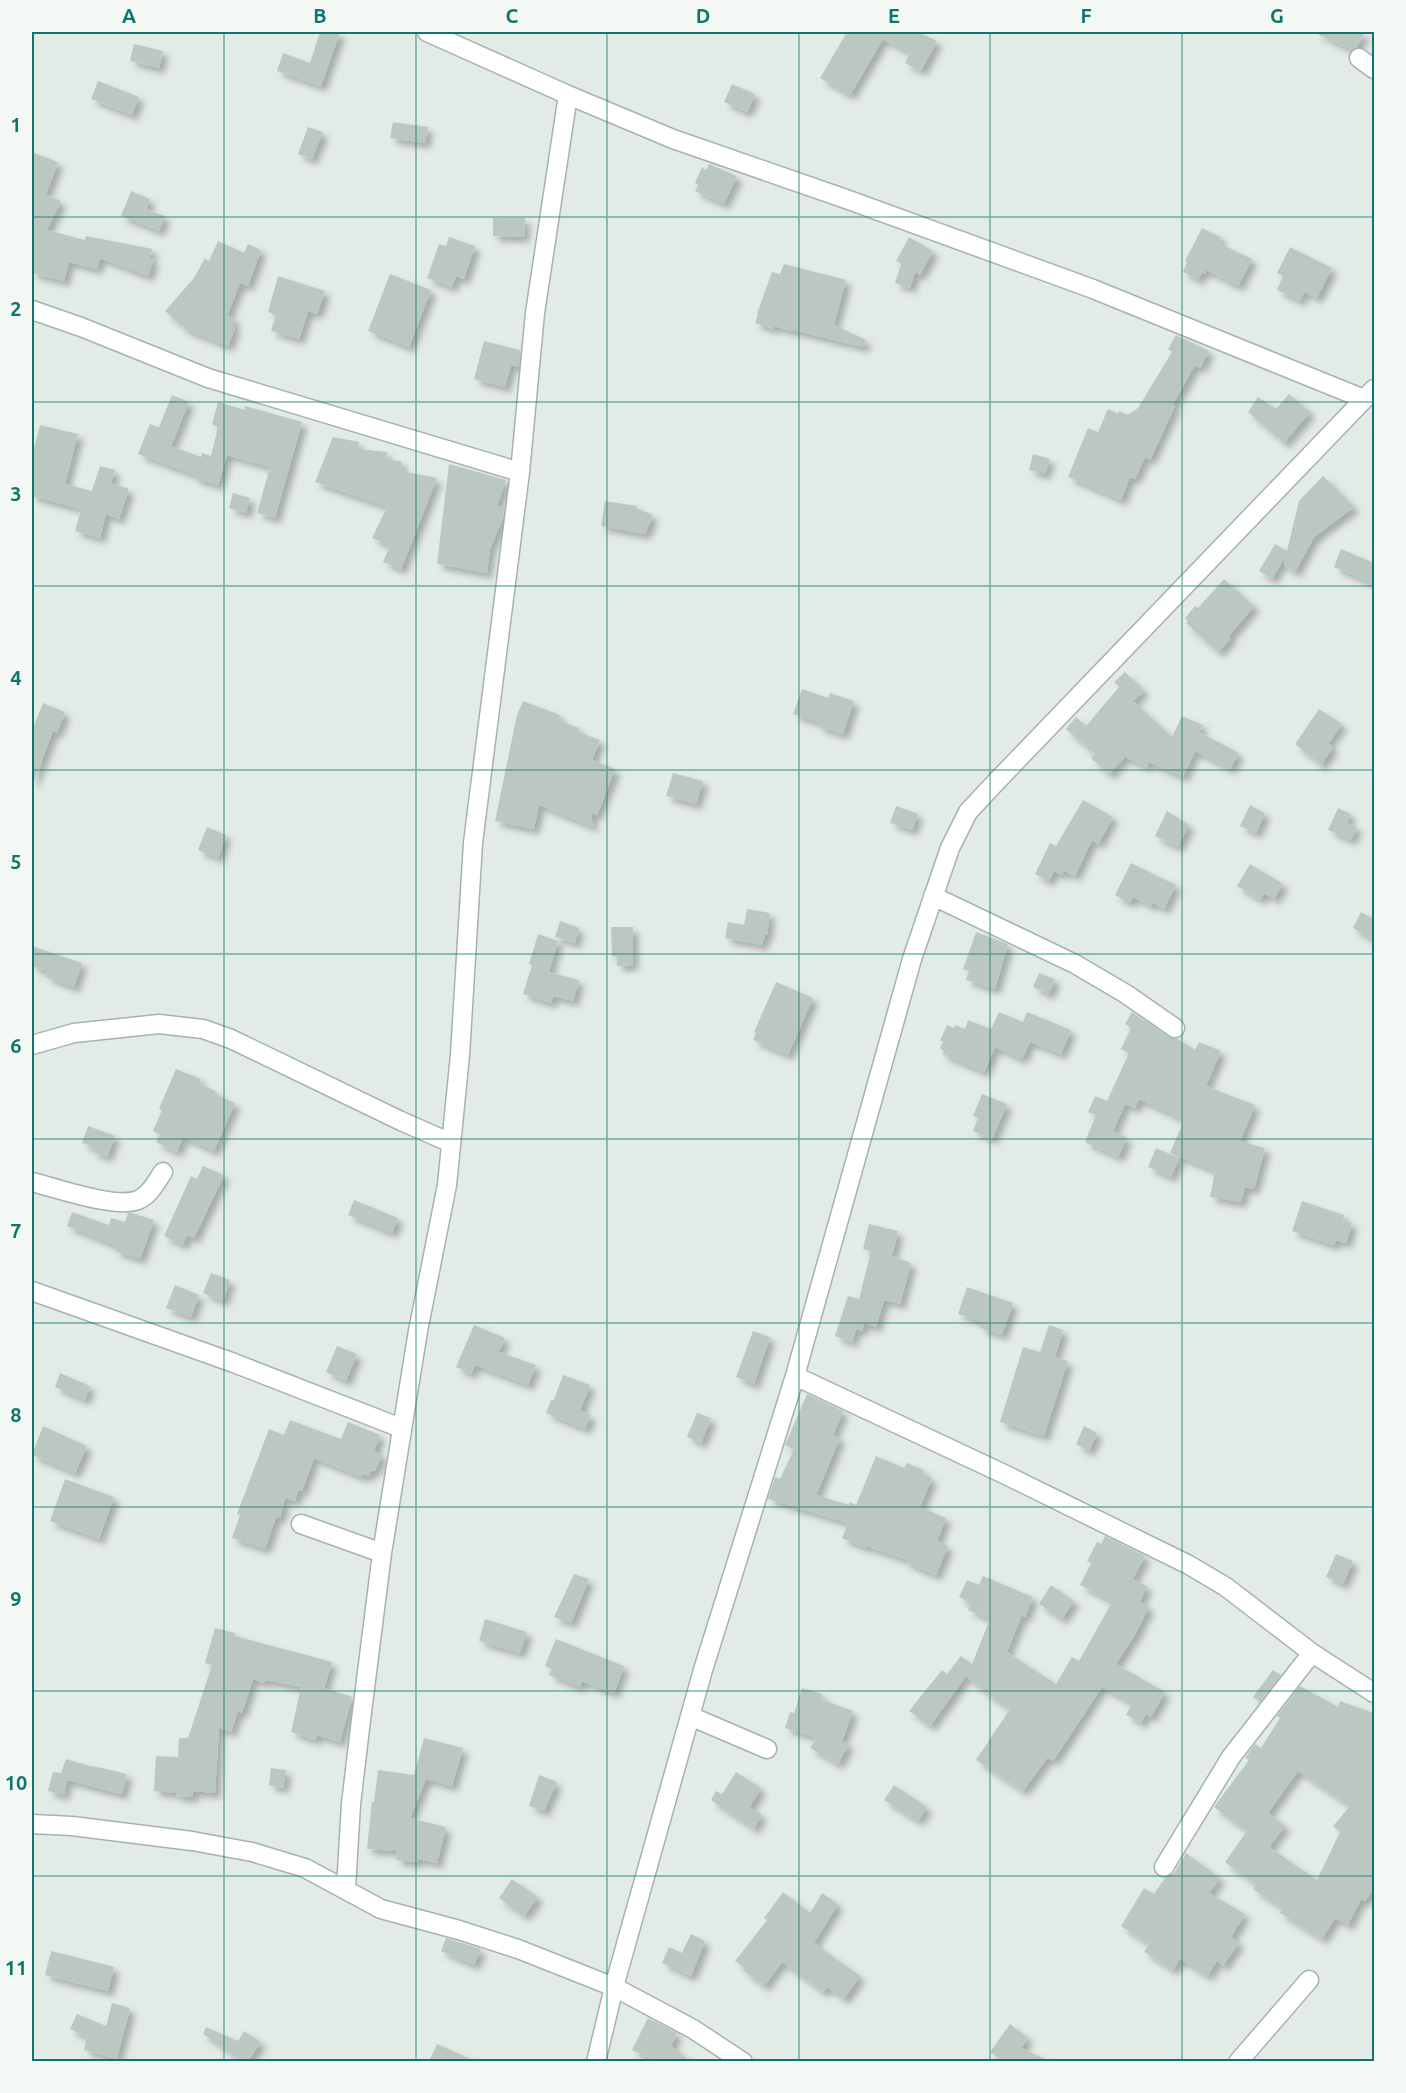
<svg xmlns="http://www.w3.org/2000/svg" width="1406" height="2093" viewBox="0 0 1406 2093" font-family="Ubuntu,sans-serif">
<defs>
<filter id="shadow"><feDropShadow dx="5.5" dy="5.5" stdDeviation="3" flood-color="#0004"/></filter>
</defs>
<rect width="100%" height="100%" fill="#e3ebe7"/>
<path fill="#bbc8c2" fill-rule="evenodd" filter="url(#shadow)" d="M 320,32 L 340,32 L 321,86 L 277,71 L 283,53 L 310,63 Z
M 847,32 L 918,32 L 937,41 L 921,71 L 905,63 L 910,53 L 883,39 L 850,95 L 820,78 Z
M 1313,32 L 1365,32 L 1357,47 L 1352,50 Z
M 134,44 L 163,51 L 159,68 L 130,61 Z
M 98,81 L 139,97 L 132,115 L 91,99 Z
M 732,84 L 755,94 L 747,112 L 724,102 Z
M 393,122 L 428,127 L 425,143 L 390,138 Z
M 308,127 L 323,132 L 312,159 L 298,154 Z
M 32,152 L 58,162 L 46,194 L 61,201 L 47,230 L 85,240 L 86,236 L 153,249 L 149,258 L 154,259 L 148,276 L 100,258 L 97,269 L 69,262 L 64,281 L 32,273 Z
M 709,164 L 737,176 L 724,204 L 695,191 L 698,185 L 695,183 L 702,167 L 706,170 Z
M 131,191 L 150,199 L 146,209 L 165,216 L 159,231 L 121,216 Z
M 493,218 L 525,218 L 524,237 L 493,236 Z
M 1202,228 L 1221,237 L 1219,243 L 1252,259 L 1238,286 L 1206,270 L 1205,274 L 1202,272 L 1198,280 L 1183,272 L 1187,262 L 1185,261 Z
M 449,237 L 475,246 L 464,279 L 456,276 L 452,287 L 427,278 L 439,244 L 446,246 Z
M 909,237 L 933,251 L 920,275 L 915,272 L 910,288 L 895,283 L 901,264 L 896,261 Z
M 218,241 L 244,253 L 248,244 L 261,250 L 248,286 L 240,283 L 227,316 L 235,319 L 232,327 L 235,328 L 228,346 L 187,330 L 165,311 L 194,278 L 205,258 L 209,261 Z
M 1290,247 L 1332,268 L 1317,298 L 1304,292 L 1300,301 L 1277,290 L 1283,276 L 1277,273 Z
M 784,264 L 846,280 L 834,325 L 866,340 L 863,347 L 793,330 L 792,331 L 774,326 L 773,329 L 755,323 L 758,314 L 757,313 L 772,272 L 780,274 Z
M 390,274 L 431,290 L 409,347 L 368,331 Z
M 278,276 L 325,291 L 317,314 L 308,311 L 299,339 L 271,331 L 276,315 L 268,312 Z
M 1176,335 L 1209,351 L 1200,368 L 1195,365 L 1173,404 L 1175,406 L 1150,460 L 1145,457 L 1135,479 L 1130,477 L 1121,500 L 1068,477 L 1088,428 L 1098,432 L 1108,409 L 1118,414 L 1119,411 L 1128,415 L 1138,408 L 1172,352 L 1168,349 Z
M 484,341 L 520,350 L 519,367 L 511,365 L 505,387 L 474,379 Z
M 1289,394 L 1310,412 L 1284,443 L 1248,412 L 1258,397 L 1276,409 Z
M 172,395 L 189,402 L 171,446 L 201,457 L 202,453 L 211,456 L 218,427 L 212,424 L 218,402 L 245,410 L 245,406 L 302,422 L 275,518 L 257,513 L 270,467 L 227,455 L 218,485 L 194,478 L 195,475 L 138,454 L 150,424 L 159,427 Z
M 40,425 L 78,434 L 65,484 L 92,491 L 100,466 L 115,470 L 111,483 L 129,489 L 119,519 L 106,514 L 100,538 L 75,531 L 81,509 L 32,496 L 32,456 Z
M 333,437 L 359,442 L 358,449 L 387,452 L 386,460 L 402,461 L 401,471 L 437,478 L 401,569 L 383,562 L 390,546 L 372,538 L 387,507 L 315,482 Z
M 1033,454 L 1050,459 L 1045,474 L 1029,470 Z
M 449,464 L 506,480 L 497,506 L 504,508 L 503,518 L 490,549 L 487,573 L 437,564 Z
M 1323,476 L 1354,507 L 1314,537 L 1295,572 L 1284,565 L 1286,555 L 1272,579 L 1259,571 L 1275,544 L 1287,551 L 1299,501 Z
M 233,493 L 250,498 L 246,513 L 229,508 Z
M 605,501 L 637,506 L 636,508 L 653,515 L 645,534 L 601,526 Z
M 1341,549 L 1374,563 L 1374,584 L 1334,567 Z
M 1224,579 L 1254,606 L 1229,636 L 1231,638 L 1218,652 L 1186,623 L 1188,621 L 1185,618 L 1195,606 L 1198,608 Z
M 1125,672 L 1144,691 L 1133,701 L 1172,737 L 1182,716 L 1203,725 L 1199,732 L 1239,753 L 1230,769 L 1195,751 L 1183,777 L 1149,762 L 1147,767 L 1125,757 L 1109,774 L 1091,758 L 1095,754 L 1066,729 L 1076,717 L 1086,726 L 1119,687 L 1114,682 Z
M 802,689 L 828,698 L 830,693 L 854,701 L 843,734 L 819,727 L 820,723 L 793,714 Z
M 523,701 L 560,715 L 558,720 L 579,728 L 578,732 L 600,740 L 592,760 L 615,769 L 597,815 L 591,813 L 593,827 L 539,805 L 534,829 L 495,821 L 517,715 Z
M 43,703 L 65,712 L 57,733 L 53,731 L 33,784 L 32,784 L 32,730 Z
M 1319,709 L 1342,724 L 1328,744 L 1333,747 L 1321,765 L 1295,744 Z
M 673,773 L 703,781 L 696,804 L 666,796 Z
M 1083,800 L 1113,817 L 1098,844 L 1092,840 L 1075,876 L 1064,871 L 1062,875 L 1054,871 L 1049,881 L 1035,874 L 1050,843 L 1056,846 Z
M 1250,805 L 1265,813 L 1256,833 L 1240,826 Z
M 896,806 L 918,814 L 912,830 L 890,823 Z
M 1338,808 L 1351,814 L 1347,823 L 1357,827 L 1351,840 L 1328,830 Z
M 1167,811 L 1189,825 L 1178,847 L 1155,836 Z
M 207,827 L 226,835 L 218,858 L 198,850 Z
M 1131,863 L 1176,885 L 1164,909 L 1153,903 L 1151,906 L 1133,897 L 1130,903 L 1115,895 Z
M 1250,864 L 1283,884 L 1274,899 L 1264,893 L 1260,900 L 1237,886 Z
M 747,909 L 770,913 L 767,935 L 765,935 L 762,945 L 725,938 L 728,922 L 744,925 Z
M 1361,912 L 1374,919 L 1374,940 L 1353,928 Z
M 560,921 L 579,928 L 575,943 L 555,937 Z
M 611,927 L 633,927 L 633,965 L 617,966 L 617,956 L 612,956 Z
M 976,932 L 1008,944 L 995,989 L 966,980 L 969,971 L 963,969 Z
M 538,934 L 558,941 L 549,972 L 579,980 L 573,1001 L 553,996 L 551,1003 L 523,994 L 532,965 L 529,964 Z
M 32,946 L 82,963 L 74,987 L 46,977 L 48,972 L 32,966 Z
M 1039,973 L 1055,979 L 1049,994 L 1033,987 Z
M 776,982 L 813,998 L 788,1055 L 753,1040 L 756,1033 L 754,1032 Z
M 999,1012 L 1023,1022 L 1027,1012 L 1071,1030 L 1061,1054 L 1030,1042 L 1022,1059 L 995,1047 L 984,1072 L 942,1054 L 944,1052 L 940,1048 L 943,1041 L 940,1041 L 947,1025 L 954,1028 L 956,1025 L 965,1029 L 968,1020 L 991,1029 Z
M 1132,1012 L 1169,1037 L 1178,1039 L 1195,1050 L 1199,1042 L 1221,1051 L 1206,1086 L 1255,1105 L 1240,1141 L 1265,1148 L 1254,1189 L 1245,1187 L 1241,1202 L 1210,1197 L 1215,1171 L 1170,1153 L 1184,1120 L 1139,1099 L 1135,1108 L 1125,1104 L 1113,1131 L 1127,1138 L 1118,1157 L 1085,1142 L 1096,1115 L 1088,1112 L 1095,1096 L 1107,1101 L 1129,1053 L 1121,1049 L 1131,1028 L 1125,1024 Z
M 176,1069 L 201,1079 L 199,1084 L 216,1091 L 215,1094 L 235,1103 L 214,1151 L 183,1137 L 177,1152 L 156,1142 L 160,1135 L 153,1131 L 162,1110 L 159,1109 Z
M 982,1094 L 1007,1104 L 992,1139 L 973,1131 L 978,1118 L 973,1116 Z
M 88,1126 L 115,1136 L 107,1157 L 93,1152 L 94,1147 L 82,1143 Z
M 1156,1148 L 1179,1158 L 1171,1177 L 1148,1167 Z
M 203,1166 L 224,1175 L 194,1238 L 187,1235 L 183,1245 L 164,1236 L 191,1176 L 197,1179 Z
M 354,1200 L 398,1218 L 392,1233 L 348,1215 Z
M 1302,1201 L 1344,1215 L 1343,1220 L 1352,1223 L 1346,1243 L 1336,1240 L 1334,1245 L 1292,1231 Z
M 72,1212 L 109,1225 L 111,1218 L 125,1222 L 128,1213 L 132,1213 L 154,1220 L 140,1259 L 115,1251 L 117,1246 L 67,1226 Z
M 869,1224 L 898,1231 L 892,1256 L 911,1263 L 900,1304 L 884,1300 L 876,1327 L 864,1323 L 862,1331 L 856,1329 L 852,1342 L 835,1336 L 848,1296 L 859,1299 L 871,1251 L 863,1249 Z
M 211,1273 L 230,1280 L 223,1301 L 203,1293 Z
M 175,1285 L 199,1295 L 191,1317 L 166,1308 Z
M 967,1287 L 1013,1303 L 1002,1335 L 980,1328 L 982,1322 L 958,1314 Z
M 474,1325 L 505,1338 L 499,1352 L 536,1365 L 528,1385 L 475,1365 L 471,1374 L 456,1367 Z
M 1049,1325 L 1063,1330 L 1055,1357 L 1068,1361 L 1044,1436 L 1000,1422 L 1023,1347 L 1040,1352 Z
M 753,1331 L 770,1337 L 754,1384 L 736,1377 Z
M 337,1346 L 357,1354 L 346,1381 L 326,1372 Z
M 60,1373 L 90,1386 L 85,1400 L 55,1387 Z
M 563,1375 L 590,1385 L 580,1411 L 591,1415 L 585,1429 L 546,1413 L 551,1400 L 554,1400 Z
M 807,1394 L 843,1411 L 833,1435 L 840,1438 L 816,1495 L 849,1505 L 850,1502 L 856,1505 L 876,1456 L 904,1468 L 907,1463 L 924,1470 L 923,1474 L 932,1478 L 920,1507 L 946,1518 L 937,1541 L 948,1546 L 936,1575 L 906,1563 L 907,1560 L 866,1546 L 866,1548 L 842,1538 L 848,1523 L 768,1499 L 775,1477 L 780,1479 L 794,1449 L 785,1445 Z
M 697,1413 L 711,1418 L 701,1443 L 687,1437 Z
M 290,1420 L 341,1439 L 348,1422 L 380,1435 L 374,1451 L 382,1455 L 375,1471 L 371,1470 L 369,1476 L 362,1474 L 361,1477 L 314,1458 L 302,1491 L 298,1490 L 295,1501 L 285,1498 L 280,1518 L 276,1517 L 265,1549 L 232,1538 L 240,1515 L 237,1514 L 269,1429 L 284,1435 Z
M 43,1426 L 87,1446 L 75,1473 L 32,1455 Z
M 1084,1426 L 1097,1433 L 1089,1451 L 1076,1444 Z
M 65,1479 L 114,1497 L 99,1539 L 50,1521 Z
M 1105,1536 L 1145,1556 L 1133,1579 L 1147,1586 L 1140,1602 L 1149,1607 L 1136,1633 L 1116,1664 L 1165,1692 L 1151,1717 L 1146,1714 L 1141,1723 L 1126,1715 L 1132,1703 L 1102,1687 L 1053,1761 L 1048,1757 L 1023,1791 L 976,1760 L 1010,1709 L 989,1695 L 967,1677 L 969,1672 L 930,1726 L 909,1711 L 942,1670 L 947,1674 L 961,1656 L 972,1664 L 990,1619 L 968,1610 L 971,1603 L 959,1597 L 967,1580 L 979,1585 L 983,1576 L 1033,1597 L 1025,1617 L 1022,1615 L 1007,1652 L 1056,1684 L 1072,1657 L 1079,1661 L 1111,1604 L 1111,1601 L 1080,1585 L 1091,1563 L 1087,1561 L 1097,1542 L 1101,1544 Z
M 1336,1554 L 1353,1561 L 1343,1584 L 1326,1577 Z
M 574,1574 L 589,1579 L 571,1623 L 554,1617 Z
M 1051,1585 L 1074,1601 L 1062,1619 L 1039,1604 Z
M 485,1619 L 527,1632 L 520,1653 L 479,1641 Z
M 215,1628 L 235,1633 L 235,1636 L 332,1662 L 324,1688 L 352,1697 L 340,1742 L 317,1735 L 315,1740 L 291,1732 L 301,1687 L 265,1680 L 264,1683 L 253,1679 L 242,1713 L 238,1711 L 231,1732 L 219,1728 L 215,1793 L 193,1791 L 193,1797 L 176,1796 L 177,1793 L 154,1791 L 156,1756 L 178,1757 L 179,1738 L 188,1738 L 212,1665 L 205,1663 Z
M 556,1639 L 624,1666 L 614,1693 L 582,1681 L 580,1687 L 549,1675 L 552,1669 L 545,1666 Z
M 1273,1670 L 1281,1675 L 1260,1702 L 1253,1697 Z
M 1300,1686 L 1338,1707 L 1340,1701 L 1374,1713 L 1374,1888 L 1365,1901 L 1361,1899 L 1348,1925 L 1335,1918 L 1322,1939 L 1280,1913 L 1282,1908 L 1253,1889 L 1256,1884 L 1225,1862 L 1247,1831 L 1214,1807 L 1249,1760 L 1245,1758 L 1255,1744 L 1261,1748 L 1280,1718 L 1277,1716 ZM 1298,1771 L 1350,1806 L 1333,1826 L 1340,1832 L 1317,1880 L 1269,1847 L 1285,1826 L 1268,1813 Z
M 802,1688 L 822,1694 L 821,1699 L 853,1711 L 842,1741 L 849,1744 L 838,1764 L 810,1748 L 816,1738 L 785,1728 L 790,1712 L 794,1713 Z
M 424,1738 L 463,1748 L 452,1786 L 426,1779 L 410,1818 L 446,1827 L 437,1863 L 418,1859 L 418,1862 L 396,1860 L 397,1851 L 367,1849 L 372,1801 L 374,1802 L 378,1770 L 414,1775 Z
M 66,1759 L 93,1767 L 93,1766 L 127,1774 L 122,1794 L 67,1780 L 64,1795 L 48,1791 L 53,1772 L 61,1773 Z
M 271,1768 L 286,1770 L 283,1788 L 269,1785 Z
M 736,1772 L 761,1788 L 749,1808 L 762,1814 L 754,1829 L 711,1800 L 716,1791 L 722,1794 Z
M 539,1775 L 557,1782 L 544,1811 L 529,1806 Z
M 894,1785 L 927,1807 L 918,1821 L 884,1800 Z
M 1186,1853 L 1220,1878 L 1209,1893 L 1245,1914 L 1231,1937 L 1239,1943 L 1223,1966 L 1217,1960 L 1208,1976 L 1180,1959 L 1173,1970 L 1144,1952 L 1149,1944 L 1121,1926 L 1144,1888 L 1154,1894 L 1165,1878 L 1174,1873 Z
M 512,1879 L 538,1897 L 524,1916 L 499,1898 Z
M 783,1892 L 810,1913 L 822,1893 L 838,1904 L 814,1943 L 860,1976 L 844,1999 L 827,1987 L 823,1992 L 782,1962 L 764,1986 L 743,1970 L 745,1968 L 735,1961 L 767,1920 L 764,1918 Z
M 691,1934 L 705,1941 L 691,1976 L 662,1963 L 669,1947 L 682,1953 Z
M 446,1938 L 481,1949 L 474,1965 L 441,1951 Z
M 51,1951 L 114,1967 L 108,1991 L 45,1975 Z
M 112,2003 L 130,2008 L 117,2059 L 84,2050 L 87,2037 L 70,2029 L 77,2014 L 106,2026 Z
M 648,2018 L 677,2033 L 671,2046 L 690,2061 L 657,2061 L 632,2050 Z
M 1010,2024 L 1028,2038 L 1021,2048 L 1049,2061 L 1003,2061 L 990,2052 Z
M 206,2027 L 238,2041 L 244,2031 L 261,2042 L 248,2061 L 243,2061 L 203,2034 Z
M 437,2044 L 475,2061 L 429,2061 Z"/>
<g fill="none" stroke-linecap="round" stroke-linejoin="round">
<g stroke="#a6b2ad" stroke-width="21">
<path id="minor" d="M 427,32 L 568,95 L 673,139 L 846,199 L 1093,289 L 1364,399
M 1359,58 L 1374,69
M 32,310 L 81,327 L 208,378 L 520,472
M 933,896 L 1075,964 L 1126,994 L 1175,1028
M 32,1045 L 74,1033 L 159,1024 L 203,1029 L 231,1039 L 401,1121 L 451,1143
M 32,1182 C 56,1188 116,1209 138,1200 C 150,1195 156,1182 163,1172
M 32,1291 L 234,1363 L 401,1428
M 795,1376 L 1006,1475 L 1189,1565 L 1226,1587 L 1312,1653 L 1374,1693
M 301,1524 L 382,1553
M 690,1716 L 767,1749
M 32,1824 L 72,1826 L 192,1841 L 252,1852 L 305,1868 L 381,1909 L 459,1930 L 518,1949 L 614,1987 L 693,2029 L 743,2062
M 1164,1867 L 1231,1757 L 1312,1653
M 346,1888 L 351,1804 L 360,1728 L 382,1553 L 418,1331 L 447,1185 L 460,1055 L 473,843 L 520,472 L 535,313 L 568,95
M 596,2062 L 614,1987 L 703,1670 L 795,1376 L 912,959 L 950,848 L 968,812 L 995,783 L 1374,389
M 1238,2062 L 1309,1980"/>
</g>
<use href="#minor" stroke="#fff" stroke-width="18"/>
</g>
<path fill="none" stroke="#0f766e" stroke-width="1.5" stroke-opacity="0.55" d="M 224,32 L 224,2062M 416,32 L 416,2062M 607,32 L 607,2062M 799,32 L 799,2062M 990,32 L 990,2062M 1182,32 L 1182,2062M 32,217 L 1374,217M 32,402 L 1374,402M 32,586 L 1374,586M 32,770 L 1374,770M 32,954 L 1374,954M 32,1139 L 1374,1139M 32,1323 L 1374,1323M 32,1507 L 1374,1507M 32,1691 L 1374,1691M 32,1876 L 1374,1876"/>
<rect width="1406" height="2093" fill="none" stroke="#f3f8f5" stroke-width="66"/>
<rect x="33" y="33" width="1340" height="2027" fill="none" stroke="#0f766e" stroke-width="2"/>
<g font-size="20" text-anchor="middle" font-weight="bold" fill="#0f766e">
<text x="129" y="23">A</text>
<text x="320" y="23">B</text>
<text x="512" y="23">C</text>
<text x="703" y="23">D</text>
<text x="894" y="23">E</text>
<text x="1086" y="23">F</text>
<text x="1277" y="23">G</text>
<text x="16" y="132">1</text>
<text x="16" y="316">2</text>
<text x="16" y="501">3</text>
<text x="16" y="685">4</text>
<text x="16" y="869">5</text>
<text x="16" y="1053">6</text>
<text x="16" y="1238">7</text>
<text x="16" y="1422">8</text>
<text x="16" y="1606">9</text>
<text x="16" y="1790">10</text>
<text x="16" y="1975">11</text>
</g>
</svg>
